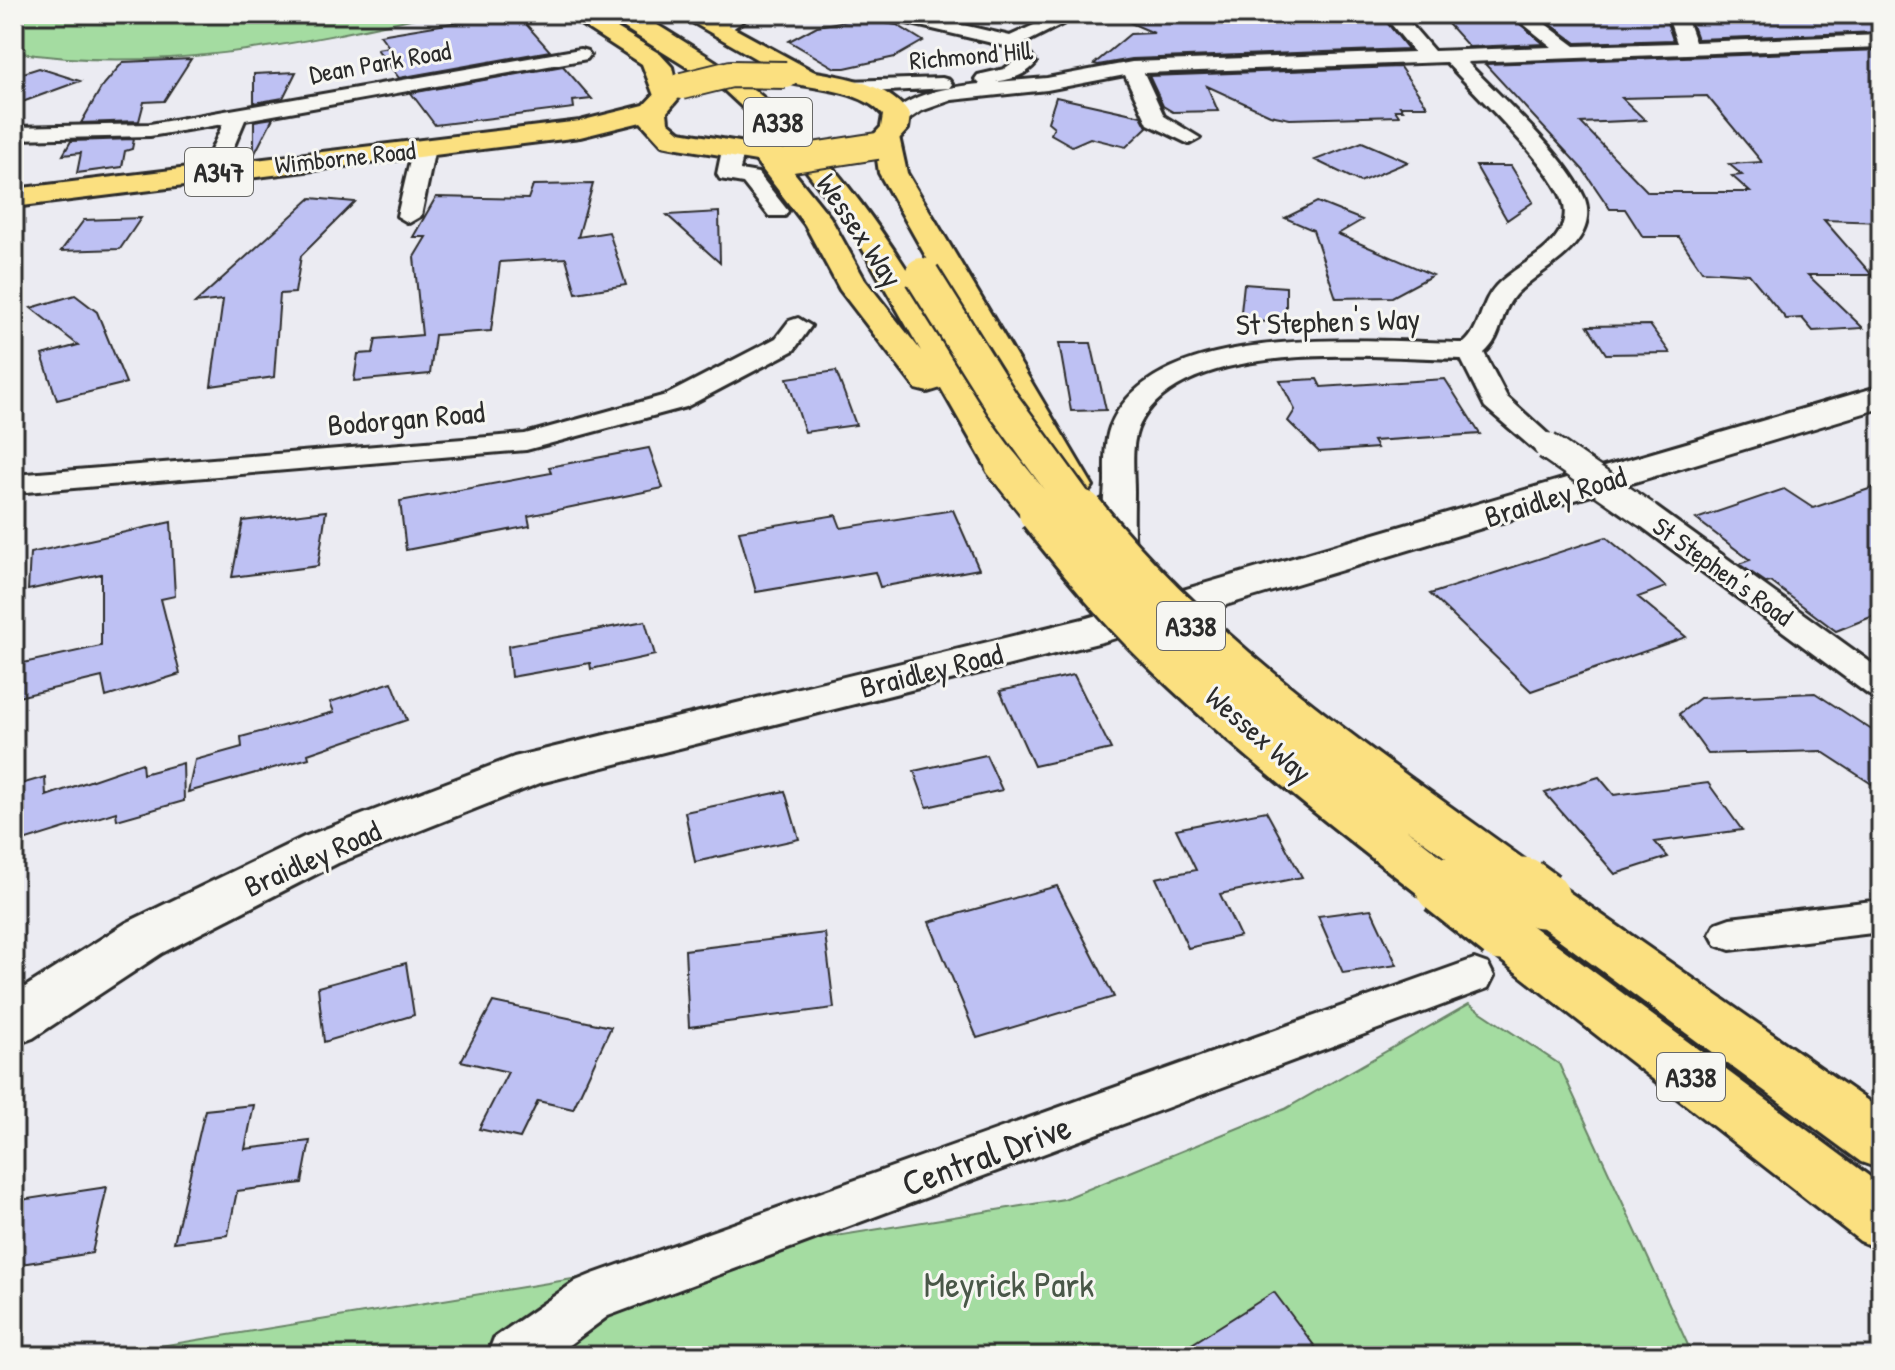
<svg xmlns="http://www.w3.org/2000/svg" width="1895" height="1370" viewBox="0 0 1895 1370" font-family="'Patrick Hand',sans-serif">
<rect width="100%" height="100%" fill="#ebebf2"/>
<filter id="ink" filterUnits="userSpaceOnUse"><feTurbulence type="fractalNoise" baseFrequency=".0125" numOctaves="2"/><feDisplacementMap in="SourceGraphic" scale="16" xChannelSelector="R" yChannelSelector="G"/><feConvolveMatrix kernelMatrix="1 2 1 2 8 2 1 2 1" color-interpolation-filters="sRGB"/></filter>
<g filter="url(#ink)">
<path fill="#a4dca1" stroke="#688466" stroke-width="2" d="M 14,14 L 433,14 C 295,45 155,74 14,52 Z
M 1469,1004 L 1559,1064 L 1693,1356 L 99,1356 L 1064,1199 L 1285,1109 Z"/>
<path fill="#bec1f3" stroke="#2b2b2b" stroke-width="2" fill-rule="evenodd" d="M 507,14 L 517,14 L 550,51 L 399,78 L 377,49 L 389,47 L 380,35 Z
M 1110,14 L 1380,14 L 1408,49 L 1132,59 L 1098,65 L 1094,64 L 1130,34 L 1154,33 Z
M 1439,14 L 1508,14 L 1544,44 L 1469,47 Z
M 1537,14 L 1664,14 L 1673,40 L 1576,43 Z
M 1688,14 L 1862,14 L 1879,25 L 1878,32 L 1697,39 Z
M 858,19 L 897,25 L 923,41 L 895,57 L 845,68 L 835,68 L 789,41 L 817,26 Z
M 1881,50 L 1881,222 L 1824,220 L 1872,275 L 1808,275 L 1863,328 L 1813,331 L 1802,318 L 1786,319 L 1749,274 L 1702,271 L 1679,237 L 1643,237 L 1625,209 L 1610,209 L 1584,171 L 1485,64 ZM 1707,96 L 1762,162 L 1729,164 L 1742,175 L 1732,176 L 1750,192 L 1648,192 L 1581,123 L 1645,120 L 1622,98 Z
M 191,59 L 164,101 L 144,102 L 139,121 L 81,123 L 101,88 L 123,62 Z
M 563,66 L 592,99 L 573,101 L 574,108 L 435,125 L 411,93 Z
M 1400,67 L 1427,106 L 1400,106 L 1403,110 L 1395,110 L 1399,116 L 1290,119 L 1270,115 L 1207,86 L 1218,111 L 1173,112 L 1163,106 L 1149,76 Z
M 39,68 L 80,81 L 14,105 L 14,76 Z
M 296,72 L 283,98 L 254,103 L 254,74 Z
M 1056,97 L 1141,116 L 1147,127 L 1126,147 L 1090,138 L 1072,146 L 1051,134 L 1054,127 L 1048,122 Z
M 273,118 L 254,155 L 254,121 Z
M 134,139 L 132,149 L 125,151 L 122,167 L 77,173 L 81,153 L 63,155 L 71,141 Z
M 1362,142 L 1408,162 L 1360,182 L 1315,160 Z
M 1476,166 L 1511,166 L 1533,202 L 1507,220 Z
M 593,184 L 578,237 L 609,232 L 626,285 L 576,293 L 566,258 L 500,262 L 491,331 L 435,335 L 430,374 L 354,381 L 358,354 L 373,353 L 376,339 L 422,335 L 414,257 L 426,237 L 413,237 L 436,197 L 528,199 L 533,185 Z
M 311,198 L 355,202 L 301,256 L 295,293 L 280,294 L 274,377 L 211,386 L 223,300 L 195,303 Z
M 1317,202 L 1362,220 L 1338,234 L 1433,275 L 1392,297 L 1336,298 L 1313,230 L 1285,218 Z
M 719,212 L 720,263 L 667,215 Z
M 141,218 L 120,249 L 61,251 L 84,220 Z
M 1244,284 L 1286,287 L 1286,322 L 1240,321 Z
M 75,295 L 97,312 L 126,383 L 57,400 L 42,355 L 78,345 L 31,308 Z
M 1650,325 L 1670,353 L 1606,354 L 1588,326 Z
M 1059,343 L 1091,343 L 1106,410 L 1071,411 Z
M 836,371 L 856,425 L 805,432 L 787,378 Z
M 1317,379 L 1321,387 L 1445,379 L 1480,434 L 1373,441 L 1377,448 L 1319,452 L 1288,421 L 1295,410 L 1280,381 Z
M 649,448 L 663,488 L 528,516 L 530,526 L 406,550 L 400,501 L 551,473 L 549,467 Z
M 1881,485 L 1881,613 L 1836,631 L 1771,582 L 1767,583 L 1739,564 L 1750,560 L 1696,519 L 1784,489 L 1813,508 Z
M 953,510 L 979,569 L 880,587 L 875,572 L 756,592 L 739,531 L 836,515 L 841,528 Z
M 326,511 L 318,566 L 232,577 L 243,521 Z
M 171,522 L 175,596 L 161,599 L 180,674 L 106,697 L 102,677 L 14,698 L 14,665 L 101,646 L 101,574 L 28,590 L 30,553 Z
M 1606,537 L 1666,587 L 1638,597 L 1686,637 L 1531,691 L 1430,594 Z
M 645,621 L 655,655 L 591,669 L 590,663 L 511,677 L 508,646 Z
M 1074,675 L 1111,749 L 1034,766 L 1000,691 Z
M 392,682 L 407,720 L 308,754 L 309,758 L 188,792 L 195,760 L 242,747 L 241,737 L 334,712 L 330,702 Z
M 1815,693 L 1881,736 L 1881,790 L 1821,751 L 1708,754 L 1679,714 L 1700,698 Z
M 986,755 L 1002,790 L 927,807 L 914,771 Z
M 142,763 L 143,774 L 183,763 L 184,801 L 117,820 L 116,812 L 14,844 L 14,786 L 45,777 L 46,796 Z
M 1599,777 L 1614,795 L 1708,783 L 1742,830 L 1655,842 L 1668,857 L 1615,874 L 1545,793 Z
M 785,791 L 799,839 L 695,862 L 685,812 Z
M 1266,811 L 1302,877 L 1220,894 L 1240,936 L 1188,948 L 1156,878 L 1196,870 L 1176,829 Z
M 1057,886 L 1114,997 L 977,1038 L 929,922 Z
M 1371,909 L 1397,965 L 1343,973 L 1318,916 Z
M 825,933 L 834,1008 L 689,1027 L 685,950 Z
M 406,963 L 414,1015 L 324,1042 L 318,987 Z
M 493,1002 L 611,1027 L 573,1109 L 538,1101 L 520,1138 L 479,1129 L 508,1072 L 461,1061 Z
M 254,1105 L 245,1149 L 310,1141 L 302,1183 L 237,1191 L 228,1235 L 174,1242 L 205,1110 Z
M 107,1187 L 92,1253 L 14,1265 L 14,1201 Z
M 1274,1292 L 1322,1356 L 1173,1356 Z"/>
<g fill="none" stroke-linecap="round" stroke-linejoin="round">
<g stroke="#2b2b2b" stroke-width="6">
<path id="street" d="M 731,14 L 752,14 L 727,33 L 713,33 L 713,25 Z
M 883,14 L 916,14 L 1010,36 L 1058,14 L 1082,14 L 1023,44 L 1036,63 C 1025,76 1012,79 996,82 L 1047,78 L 1132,62 L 1414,52 L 1383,14 L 1402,14 L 1434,51 L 1552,47 L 1511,14 L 1532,14 L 1575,46 L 1677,43 L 1667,14 L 1685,14 L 1695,42 L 1881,35 L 1881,47 L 1467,62 C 1500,97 1565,154 1584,197 C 1589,208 1588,222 1583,232 C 1568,261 1536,272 1515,295 C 1499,313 1504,336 1484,353 L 1507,397 L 1561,446 L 1557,452 L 1537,452 L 1485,407 L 1461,359 C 1378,358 1184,336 1140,424 C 1130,443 1134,471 1134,491 C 1134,516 1132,545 1139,570 L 1134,577 L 1123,580 L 1112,577 C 1096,553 1104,509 1105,482 C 1105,464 1104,444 1110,427 C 1152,319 1371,342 1464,343 C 1481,329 1480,303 1496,286 C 1514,267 1544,256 1558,234 C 1565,224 1567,210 1562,199 C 1550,165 1474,93 1446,62 L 1144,73 L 1164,116 L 1200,138 L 1189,144 L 1148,124 L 1125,75 L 1047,90 L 952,100 L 921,111 L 905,122 L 891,122 L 888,118 C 908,93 950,87 980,84 L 975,79 L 978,75 L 1004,69 L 1015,61 L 1005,46 L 886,18 Z
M 580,49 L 587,51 L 590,55 L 587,59 L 245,120 L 223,172 L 212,179 L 201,172 L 223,124 L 150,136 L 14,139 L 14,127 L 150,124 Z
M 942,78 L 949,80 L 952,84 L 949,88 L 846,93 L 836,87 L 846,81 Z
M 424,142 L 435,148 L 421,216 L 409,223 L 397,216 L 413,148 Z
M 733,144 L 744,150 L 740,170 L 758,173 L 788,211 L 785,216 L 769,216 L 743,183 L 720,179 L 717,174 L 722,150 Z
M 798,318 L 811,326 L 794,350 L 686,407 L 526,450 L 14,493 L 14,475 L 525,434 L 666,395 L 776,338 L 789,321 Z
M 1645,505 L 1656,507 L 1881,670 L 1881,699 L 1869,695 L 1634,521 L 1630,514 L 1634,507 Z
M 1881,900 L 1881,932 L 1730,950 L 1716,945 L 1710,934 L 1716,923 L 1730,918 Z
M 1474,959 L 1488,964 L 1494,976 L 1488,988 L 608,1316 L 554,1356 L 487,1356 L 494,1338 L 576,1281 L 593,1274 Z"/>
</g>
<g stroke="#2b2b2b" stroke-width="6">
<path id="secondary" d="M 1881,386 L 1881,408 L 1106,641 L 540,783 L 338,863 L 162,953 L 33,1038 L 14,1045 L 14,994 L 126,923 L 304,837 L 514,757 L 1087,618 Z"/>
</g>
<g stroke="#2b2b2b" stroke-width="6">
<path id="primary" d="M 786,67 C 827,75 884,77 910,115 L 908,129 L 887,152 L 867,152 L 863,146 L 881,127 L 883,115 C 860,88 810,89 777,80 L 773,75 Z
M 670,85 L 683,93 L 667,112 L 668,122 L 680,132 L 793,151 L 803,153 L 807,159 L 803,165 L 793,167 L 672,147 L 662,145 L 641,122 L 580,137 L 14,207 L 14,189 L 580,121 L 644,105 L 661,87 Z"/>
</g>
<g stroke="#2b2b2b" stroke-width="6">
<path id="highway" d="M 565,14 L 594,14 L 660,54 L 672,67 L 678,95 L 674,101 L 656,101 L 642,64 Z
M 602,14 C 611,14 624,12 632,14 C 654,20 677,38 696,49 C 853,143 931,312 1021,464 L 1015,472 L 1002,475 L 989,472 L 941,388 L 928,392 L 916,389 L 840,290 L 805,225 L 752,156 L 756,150 L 776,150 L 830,217 L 865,280 L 921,351 L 854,234 L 796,157 L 725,91 Z
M 678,14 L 708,14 L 820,75 L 824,80 L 820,85 L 802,85 Z
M 888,130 L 898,132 L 907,173 L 1093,486 L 1087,494 L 1074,497 L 1061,494 L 1055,486 L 879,173 L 874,138 L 878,132 Z
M 1541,879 L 1559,885 L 1881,1110 L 1881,1169 L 1861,1162 L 1523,913 L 1516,899 L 1523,885 Z
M 1502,911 L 1520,917 L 1881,1185 L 1881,1250 L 1860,1241 L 1484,947 L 1476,932 L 1484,917 Z"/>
</g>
<use href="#street" fill="#f6f6f2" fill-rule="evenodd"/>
<use href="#secondary" fill="#f6f6f2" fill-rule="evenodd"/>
<use href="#primary" fill="#fbe080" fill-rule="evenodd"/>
<use href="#highway" fill="#fbe080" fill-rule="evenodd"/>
<g stroke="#2b2b2b" stroke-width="31" stroke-linecap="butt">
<path id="street-bridge" d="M 1547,446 L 1645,514"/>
</g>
<g stroke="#2b2b2b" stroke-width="30" stroke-linecap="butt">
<path id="primary-bridge" d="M 682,86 L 731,74 L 786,75
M 793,159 L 877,146"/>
</g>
<g stroke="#2b2b2b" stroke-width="39" stroke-linecap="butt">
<path id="highway-bridge-far2" d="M 922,275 L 1002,403 L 1083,514
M 1002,464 L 1042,514"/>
</g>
<g stroke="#2b2b2b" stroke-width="50" stroke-linecap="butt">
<path id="highway-bridge-far1" d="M 1041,512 C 1078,558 1115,604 1157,645 C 1247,733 1347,811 1446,888
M 1081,512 C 1203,665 1370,775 1526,888"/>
</g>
<g stroke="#2b2b2b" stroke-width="63" stroke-linecap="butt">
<path id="highway-bridge" d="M 1444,886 L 1502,932
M 1523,886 L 1541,899"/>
</g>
<use href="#street-bridge" stroke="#f6f6f2" stroke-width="26"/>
<use href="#primary-bridge" stroke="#fbe080" stroke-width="26"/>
<use href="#highway-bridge-far2" stroke="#fbe080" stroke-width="34"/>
<use href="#highway-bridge-far1" stroke="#fbe080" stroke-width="44"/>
<use href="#highway-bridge" stroke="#fbe080" stroke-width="57"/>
</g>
</g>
<g text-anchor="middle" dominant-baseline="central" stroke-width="6" stroke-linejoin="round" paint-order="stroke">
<g font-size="26" fill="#2b2b2b" stroke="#f6f6f2">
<text transform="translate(971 55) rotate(-5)">Richmond Hill</text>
<text transform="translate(380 62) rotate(-10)">Dean Park Road</text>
<text transform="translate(345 157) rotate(-6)">Wimborne Road</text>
<text transform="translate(1723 571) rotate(36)">St Stephen's Road</text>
</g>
<g fill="#f6f6f2" stroke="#686867" stroke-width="2">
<rect x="744" y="98" width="68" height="48" rx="6"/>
<rect x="185" y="148" width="68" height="48" rx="6"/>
<rect x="1157" y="602" width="68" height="48" rx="6"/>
<rect x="1657" y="1053" width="68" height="48" rx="6"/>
</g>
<g font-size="28" font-weight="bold" fill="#2b2b2b">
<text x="778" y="122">A338</text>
<text x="219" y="172">A347</text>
<text x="1191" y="626">A338</text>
<text x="1691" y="1077">A338</text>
</g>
<g font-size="30" fill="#2b2b2b" stroke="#f6f6f2">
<text transform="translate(860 230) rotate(56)">Wessex Way</text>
<text transform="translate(1328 321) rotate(-2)">St Stephen's Way</text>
<text transform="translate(406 418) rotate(-5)">Bodorgan Road</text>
<text transform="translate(1555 496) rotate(-17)">Braidley Road</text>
<text transform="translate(931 670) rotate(-14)">Braidley Road</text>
<text transform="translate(1259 734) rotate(41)">Wessex Way</text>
<text transform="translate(312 858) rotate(-24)">Braidley Road</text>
</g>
<g font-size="36" fill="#2b2b2b" stroke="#f6f6f2">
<text transform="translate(986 1154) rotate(-20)">Central Drive</text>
</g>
<g font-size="36" fill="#495748" stroke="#f6f6f2">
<text x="1009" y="1283">Meyrick Park</text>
</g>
</g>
<rect width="1895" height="1370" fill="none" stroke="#f6f6f2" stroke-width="48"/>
<rect x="24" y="24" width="1847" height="1322" fill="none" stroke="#2b2b2b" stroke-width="3" filter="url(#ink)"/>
</svg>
